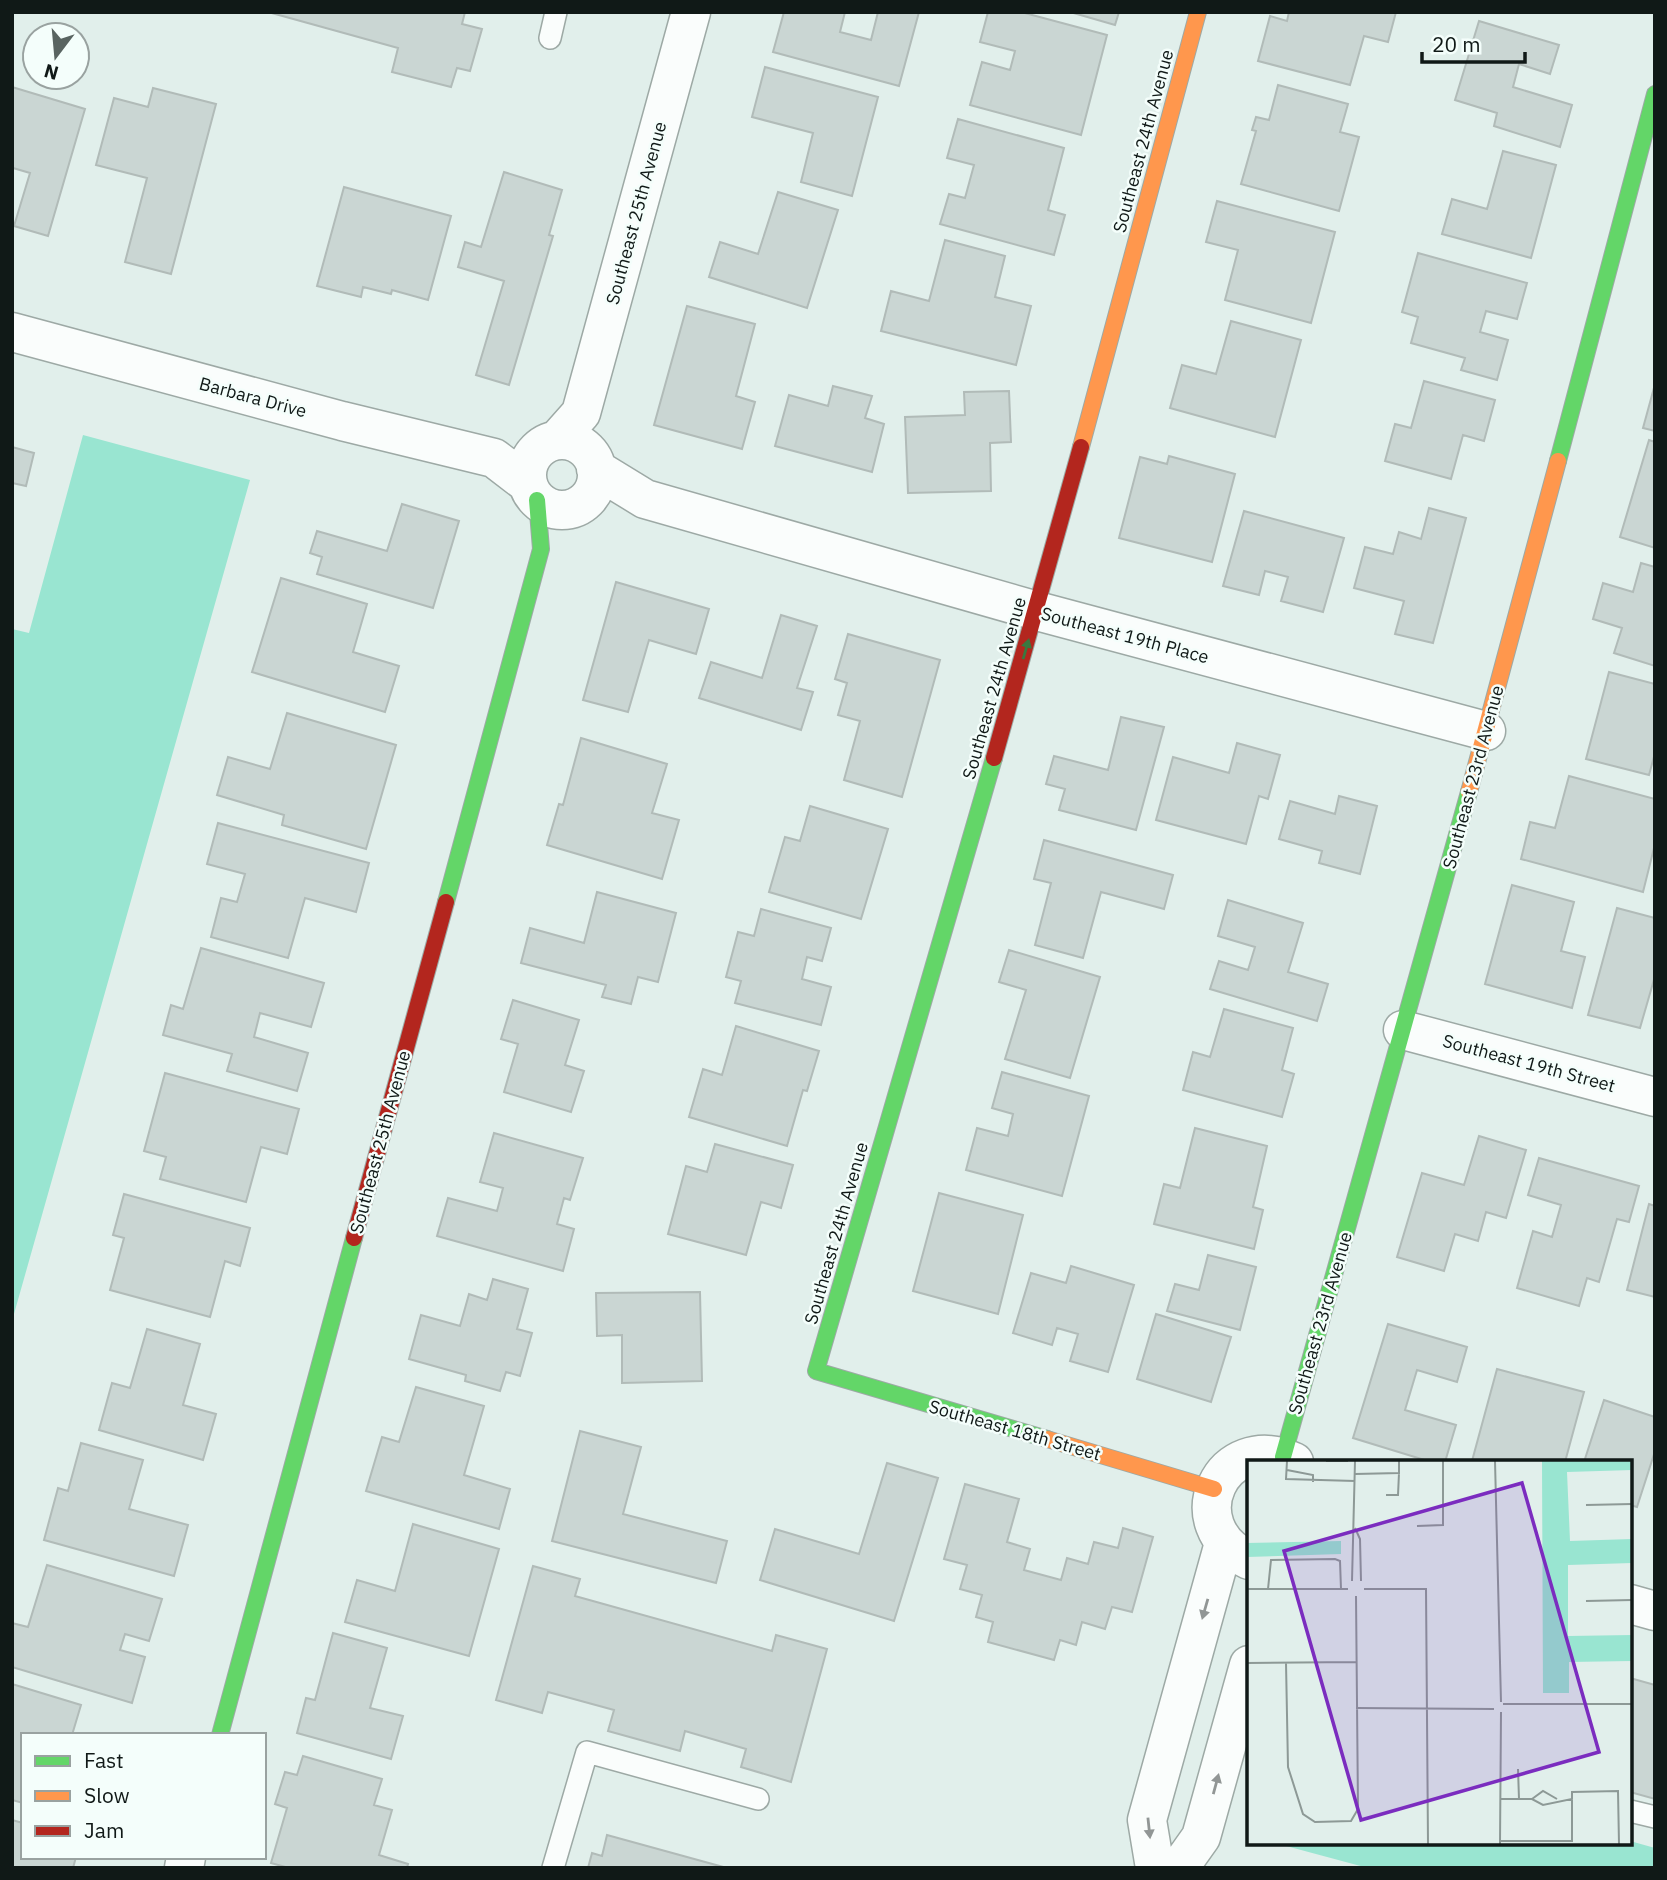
<svg xmlns="http://www.w3.org/2000/svg" width="1667" height="1880" viewBox="0 0 1667 1880" font-family="'IBM Plex Sans',sans-serif">
<rect width="100%" height="100%" fill="#e1efeb"/>
<path fill="#99e5d1" d="M 83,435 L 250,480 L 12,1321 L 12,629 L 29,633 Z
M 1630,1841 L 1655,1848 L 1655,1868 L 1368,1868 L 1275,1843 L 1630,1843 Z"/>
<path fill="#cad6d3" stroke="#b1bbb8" stroke-width="2" d="M 268,12 L 465,12 L 462,24 L 482,29 L 470,71 L 457,68 L 451,87 L 392,72 L 398,48 Z
M 784,12 L 845,12 L 840,32 L 871,40 L 878,12 L 919,12 L 899,86 L 773,52 Z
M 988,12 L 1021,12 L 1107,35 L 1081,135 L 970,105 L 982,62 L 1010,70 L 1015,51 L 980,42 Z
M 1070,12 L 1119,12 L 1115,25 Z
M 1289,12 L 1396,12 L 1388,42 L 1364,36 L 1350,85 L 1258,61 L 1270,16 L 1287,21 Z
M 1479,21 L 1559,45 L 1550,74 L 1519,64 L 1513,87 L 1572,105 L 1560,147 L 1494,126 L 1497,113 L 1455,100 Z
M 765,67 L 878,97 L 852,196 L 801,182 L 813,133 L 752,117 Z
M 1278,85 L 1348,104 L 1340,132 L 1359,137 L 1339,211 L 1241,184 L 1256,131 L 1252,130 L 1256,117 L 1269,120 Z
M 12,87 L 85,109 L 48,236 L 14,226 L 30,173 L 13,168 L 12,170 Z
M 153,88 L 216,104 L 171,274 L 125,262 L 147,178 L 96,165 L 114,98 L 148,107 Z
M 958,119 L 1064,148 L 1048,210 L 1065,215 L 1054,255 L 940,224 L 949,194 L 965,198 L 974,165 L 947,158 Z
M 1503,151 L 1556,165 L 1531,258 L 1442,234 L 1452,199 L 1487,209 Z
M 504,172 L 562,190 L 549,235 L 553,236 L 509,385 L 476,375 L 504,281 L 458,267 L 465,242 L 481,247 Z
M 344,187 L 451,216 L 428,300 L 392,290 L 391,294 L 363,287 L 361,297 L 317,286 Z
M 778,192 L 838,210 L 807,308 L 709,277 L 720,242 L 758,254 Z
M 1217,201 L 1335,232 L 1311,323 L 1225,300 L 1238,250 L 1206,242 Z
M 945,240 L 1005,256 L 995,297 L 1031,306 L 1016,365 L 881,331 L 891,291 L 929,301 Z
M 1418,253 L 1527,283 L 1517,319 L 1486,311 L 1480,332 L 1508,340 L 1497,380 L 1461,370 L 1465,358 L 1411,343 L 1418,317 L 1402,312 Z
M 687,306 L 755,324 L 736,396 L 755,402 L 742,449 L 654,425 Z
M 1231,321 L 1301,340 L 1275,437 L 1170,408 L 1182,365 L 1216,374 Z
M 1424,381 L 1495,400 L 1484,441 L 1463,435 L 1451,479 L 1385,461 L 1395,424 L 1411,428 Z
M 1655,384 L 1655,431 L 1643,428 Z
M 833,386 L 872,396 L 865,418 L 884,424 L 872,472 L 775,446 L 789,395 L 828,406 Z
M 1009,391 L 1011,442 L 990,443 L 991,491 L 908,493 L 905,417 L 965,415 L 964,392 Z
M 1649,440 L 1655,442 L 1655,548 L 1620,537 Z
M 12,447 L 34,453 L 26,486 L 12,483 Z
M 1169,456 L 1235,474 L 1212,562 L 1119,538 L 1140,457 L 1167,464 Z
M 402,504 L 459,521 L 433,608 L 317,574 L 322,557 L 310,553 L 317,531 L 387,551 Z
M 1429,508 L 1466,518 L 1433,643 L 1395,634 L 1404,601 L 1354,588 L 1365,547 L 1393,554 L 1399,532 L 1421,539 Z
M 1244,511 L 1344,538 L 1323,612 L 1281,601 L 1288,577 L 1265,571 L 1259,595 L 1223,586 Z
M 1641,563 L 1655,567 L 1655,666 L 1614,653 L 1622,628 L 1593,619 L 1603,583 L 1633,592 Z
M 281,578 L 367,604 L 353,652 L 399,666 L 385,712 L 252,672 Z
M 616,582 L 709,609 L 696,654 L 649,640 L 628,712 L 583,700 Z
M 781,615 L 817,626 L 797,688 L 813,692 L 801,730 L 699,698 L 711,662 L 762,678 Z
M 848,634 L 940,660 L 902,797 L 844,780 L 860,721 L 838,715 L 847,683 L 835,679 Z
M 1609,672 L 1655,684 L 1655,753 L 1649,775 L 1586,759 Z
M 287,713 L 396,745 L 366,849 L 282,825 L 284,815 L 217,795 L 228,757 L 270,769 Z
M 1121,717 L 1164,727 L 1136,830 L 1059,810 L 1065,789 L 1046,784 L 1054,756 L 1108,770 Z
M 581,738 L 667,764 L 652,813 L 679,820 L 662,879 L 547,845 L 559,804 L 563,805 Z
M 1237,743 L 1280,755 L 1268,799 L 1259,796 L 1246,844 L 1156,820 L 1173,757 L 1229,773 Z
M 1569,776 L 1655,799 L 1655,844 L 1643,892 L 1521,859 L 1530,822 L 1555,828 Z
M 1339,796 L 1377,806 L 1360,874 L 1319,863 L 1322,851 L 1279,839 L 1290,801 L 1335,814 Z
M 810,806 L 888,829 L 861,919 L 769,892 L 785,837 L 800,841 Z
M 218,823 L 369,863 L 356,912 L 305,898 L 288,958 L 211,937 L 221,898 L 237,902 L 245,874 L 207,864 Z
M 1044,840 L 1173,875 L 1164,909 L 1101,892 L 1083,958 L 1035,945 L 1051,883 L 1034,879 Z
M 1512,885 L 1574,902 L 1561,951 L 1585,957 L 1572,1008 L 1485,984 Z
M 597,892 L 676,913 L 658,982 L 638,977 L 631,1004 L 602,997 L 606,985 L 521,963 L 530,928 L 584,943 Z
M 1228,900 L 1303,923 L 1288,972 L 1328,984 L 1317,1021 L 1210,989 L 1219,961 L 1248,970 L 1255,947 L 1218,936 Z
M 1617,908 L 1655,918 L 1655,976 L 1640,1028 L 1588,1015 Z
M 761,909 L 831,928 L 822,961 L 807,957 L 802,979 L 831,987 L 821,1025 L 735,1003 L 741,981 L 726,977 L 738,932 L 754,936 Z
M 201,948 L 324,983 L 311,1027 L 260,1013 L 254,1037 L 308,1053 L 297,1091 L 227,1071 L 232,1054 L 163,1035 L 171,1005 L 183,1009 Z
M 1009,950 L 1100,977 L 1070,1078 L 1005,1059 L 1026,990 L 999,982 Z
M 513,1000 L 579,1020 L 565,1065 L 584,1071 L 571,1112 L 504,1092 L 518,1044 L 501,1039 Z
M 1224,1009 L 1293,1028 L 1282,1070 L 1294,1074 L 1282,1117 L 1183,1090 L 1193,1052 L 1210,1057 Z
M 736,1026 L 819,1051 L 807,1091 L 803,1090 L 787,1146 L 689,1117 L 703,1069 L 722,1075 Z
M 1002,1072 L 1089,1096 L 1062,1196 L 966,1170 L 977,1128 L 1008,1136 L 1013,1114 L 992,1108 Z
M 165,1073 L 299,1109 L 287,1154 L 261,1147 L 246,1202 L 160,1179 L 166,1157 L 144,1151 Z
M 1195,1128 L 1267,1146 L 1253,1207 L 1263,1210 L 1254,1249 L 1154,1224 L 1164,1184 L 1180,1188 Z
M 494,1133 L 583,1158 L 570,1200 L 564,1198 L 557,1224 L 574,1229 L 563,1271 L 437,1236 L 448,1198 L 497,1211 L 503,1188 L 480,1182 Z
M 1479,1136 L 1526,1150 L 1506,1218 L 1486,1212 L 1478,1241 L 1455,1234 L 1444,1271 L 1397,1257 L 1422,1173 L 1464,1185 Z
M 715,1144 L 793,1165 L 781,1208 L 761,1202 L 746,1255 L 668,1234 L 686,1166 L 707,1172 Z
M 1539,1158 L 1639,1186 L 1629,1222 L 1617,1219 L 1599,1282 L 1587,1278 L 1579,1306 L 1517,1288 L 1533,1231 L 1552,1237 L 1561,1205 L 1528,1195 Z
M 939,1193 L 1023,1215 L 998,1314 L 913,1291 Z
M 124,1194 L 250,1228 L 240,1266 L 225,1261 L 210,1317 L 110,1290 L 124,1238 L 113,1235 Z
M 1649,1204 L 1655,1206 L 1655,1297 L 1627,1290 Z
M 1208,1255 L 1256,1267 L 1240,1330 L 1167,1311 L 1175,1284 L 1199,1290 Z
M 1071,1266 L 1134,1285 L 1108,1372 L 1070,1361 L 1078,1334 L 1057,1328 L 1052,1345 L 1013,1333 L 1031,1273 L 1066,1283 Z
M 493,1279 L 528,1289 L 517,1329 L 532,1333 L 520,1376 L 506,1372 L 500,1391 L 465,1381 L 466,1375 L 409,1359 L 421,1315 L 460,1326 L 469,1294 L 487,1300 Z
M 700,1292 L 702,1381 L 622,1383 L 622,1335 L 597,1336 L 596,1293 Z
M 1156,1314 L 1231,1337 L 1211,1402 L 1137,1379 Z
M 1388,1324 L 1467,1347 L 1457,1382 L 1417,1370 L 1405,1410 L 1456,1425 L 1445,1462 L 1431,1462 L 1353,1438 Z
M 147,1329 L 200,1344 L 183,1405 L 216,1414 L 203,1460 L 99,1430 L 112,1383 L 130,1388 Z
M 1497,1369 L 1584,1392 L 1565,1462 L 1472,1461 Z
M 416,1387 L 484,1406 L 464,1475 L 510,1489 L 499,1529 L 366,1491 L 382,1437 L 399,1442 Z
M 1604,1400 L 1655,1417 L 1655,1451 L 1637,1507 L 1630,1505 L 1630,1462 L 1584,1462 Z
M 580,1431 L 641,1447 L 623,1514 L 727,1541 L 716,1583 L 552,1541 Z
M 81,1443 L 143,1460 L 129,1509 L 188,1525 L 174,1576 L 44,1540 L 58,1488 L 68,1491 Z
M 887,1463 L 938,1478 L 894,1621 L 760,1580 L 775,1529 L 859,1554 Z
M 965,1484 L 1019,1499 L 1007,1542 L 1030,1549 L 1024,1570 L 1061,1580 L 1067,1558 L 1088,1564 L 1094,1542 L 1118,1548 L 1123,1528 L 1153,1537 L 1132,1612 L 1112,1607 L 1105,1629 L 1082,1622 L 1076,1645 L 1060,1640 L 1054,1660 L 988,1642 L 993,1622 L 976,1617 L 982,1595 L 960,1589 L 967,1565 L 944,1559 Z
M 413,1524 L 499,1549 L 469,1656 L 345,1622 L 357,1580 L 395,1591 Z
M 47,1565 L 162,1599 L 149,1641 L 125,1634 L 120,1650 L 145,1657 L 132,1703 L 12,1667 L 12,1623 L 28,1627 Z
M 533,1566 L 580,1579 L 575,1596 L 772,1651 L 776,1635 L 827,1649 L 791,1782 L 741,1767 L 746,1749 L 685,1731 L 680,1751 L 608,1731 L 614,1710 L 548,1692 L 542,1713 L 496,1700 Z
M 333,1633 L 387,1648 L 370,1708 L 403,1716 L 391,1759 L 297,1733 L 306,1698 L 315,1700 Z
M 1630,1678 L 1655,1685 L 1655,1799 L 1630,1792 Z
M 12,1684 L 81,1705 L 72,1735 L 23,1735 L 23,1803 L 12,1800 Z
M 303,1756 L 382,1779 L 374,1805 L 392,1810 L 379,1855 L 408,1864 L 407,1868 L 289,1868 L 271,1863 L 287,1808 L 275,1804 L 285,1772 L 297,1775 Z
M 12,1820 L 23,1823 L 23,1857 L 76,1857 L 73,1868 L 12,1868 Z
M 607,1835 L 727,1868 L 588,1868 L 592,1853 L 602,1856 Z"/>
<g fill="none" stroke-linecap="round" stroke-linejoin="round">
<g stroke="#9da9a5" stroke-width="24">
<path id="lane" d="M 550,38 L 556,12
M 1630,1811 L 1655,1817
M 553,1868 L 587,1752 L 758,1799"/>
</g>
<g stroke="#9da9a5" stroke-width="41">
<path id="street" d="M 12,332 L 342,421 L 494,458 L 528,484
M 557,440 L 581,413 L 691,12
M527 475a35 35 0 1 1 70 0a35 35 0 1 1-70 0Z
M 596,469 L 645,499 L 1037,611 L 1486,731
M 1403,1030 L 1655,1097
M 1249,1560 C 1176,1526 1221,1428 1294,1462
M 1630,1604 L 1655,1611
M 184,1868 L 186,1857
M 1155,1868 L 1147,1820 L 1224,1543
M 1179,1868 L 1201,1837 L 1249,1665"/>
</g>
<g stroke="#9da9a5" stroke-width="18">
<path id="fast" d="M 1558,461 L 1655,94
M 994,758 L 816,1371 L 1047,1439
M 446,902 L 541,549 L 537,500
M 1283,1457 L 1469,792
M 220,1735 L 354,1238"/>
</g>
<g stroke="#9da9a5" stroke-width="18">
<path id="slow" d="M 1081,447 L 1198,12
M 1469,792 L 1558,461
M 1047,1439 L 1214,1489"/>
</g>
<g stroke="#9da9a5" stroke-width="18">
<path id="jam" d="M 994,758 L 1081,447
M 354,1238 L 446,902"/>
</g>
<use href="#lane" stroke="#fafdfc" stroke-width="21"/>
<use href="#street" stroke="#fafdfc" stroke-width="38"/>
<use href="#fast" stroke="#63d668" stroke-width="16"/>
<use href="#slow" stroke="#ff974d" stroke-width="16"/>
<use href="#jam" stroke="#b3261e" stroke-width="16"/>
</g>
<defs><path id="oneway-solid" d="M-6-.8H1V-3.2L6.5 0L1 3.2V.8H-6Z" transform="scale(1.75)"/></defs>
<use fill="#3a7840" href="#oneway-solid" transform="translate(1026 649) rotate(-74)"/>
<g fill="#919695">
<use href="#oneway-solid" transform="translate(1205 1609) rotate(106)"/>
<use href="#oneway-solid" transform="translate(1216 1784) rotate(-75)"/>
<use href="#oneway-solid" transform="translate(1149 1828) rotate(84)"/>
</g>
<g text-anchor="middle" dominant-baseline="central" stroke-width="5" stroke-linejoin="round" paint-order="stroke">
<g font-size="18" fill="#101917" stroke="#f4fefb">
<text transform="translate(1143 141) rotate(-75)">Southeast 24th Avenue</text>
<text transform="translate(636 213) rotate(-75)">Southeast 25th Avenue</text>
<text transform="translate(253 397) rotate(15)">Barbara Drive</text>
<text transform="translate(1125 635) rotate(15)">Southeast 19th Place</text>
<text transform="translate(994 688) rotate(-74)">Southeast 24th Avenue</text>
<text transform="translate(1473 777) rotate(-75)">Southeast 23rd Avenue</text>
<text transform="translate(1529 1063) rotate(15)">Southeast 19th Street</text>
<text transform="translate(380 1142) rotate(-75)">Southeast 25th Avenue</text>
<text transform="translate(836 1233) rotate(-74)">Southeast 24th Avenue</text>
<text transform="translate(1320 1323) rotate(-74)">Southeast 23rd Avenue</text>
<text transform="translate(1015 1430) rotate(16)">Southeast 18th Street</text>
</g>
</g>
<g transform="translate(1247 1460)">
<rect width="385" height="385" fill="#e1efeb"/>
<path d="M 295,1 L 385,1 L 385,10 L 320,12 L 323,81 L 385,79 L 385,103 L 321,105 L 321,176 L 385,175 L 385,201 L 322,202 L 322,233 L 296,233 ZM 94,81 L 94,94 L 0,97 L 0,83 Z" fill="#99e5d1"/>
<path fill="none" stroke="#8d9996" stroke-width="2" d="M 40,1 L 39,19 L 108,21M 79,1 L 101,1M 248,1 L 254,242M 40,10 L 66,15 L 66,22M 108,14 L 152,13 L 152,1M 139,35 L 151,35 L 152,13M 339,45 L 385,44M 170,66 L 196,65 L 196,1M 108,68 L 113,79 L 114,121M 105,121 L 108,1M 0,129 L 101,129M 21,129 L 24,100 L 88,99 L 93,101 L 94,129M 117,129 L 179,129 L 181,384M 339,141 L 385,140M 0,203 L 109,202M 39,203 L 41,307 L 56,354 L 68,362 L 104,361 L 111,349 L 109,136M 256,244 L 385,244M 109,248 L 247,249M 271,309 L 272,339M 253,339 L 285,339 L 296,345 L 325,339 L 325,332 L 371,331 L 372,384M 285,339 L 296,331 L 310,339M 253,381 L 325,381 L 325,339M 253,384 L 254,252"/>
<path fill="#7b2cbf" fill-opacity="0.15" stroke="#7b2cbf" stroke-width="3.5" d="M 275,23 L 352,292 L 114,360 L 37,91 Z"/>
<rect width="385" height="385" fill="none" stroke="#101917" stroke-width="3.5"/>
</g>
<rect width="1667" height="1880" fill="none" stroke="#101917" stroke-width="28"/>
<rect x="21" y="1733" width="245" height="126" fill="#f4fefb" stroke="#99a2a0" stroke-width="2"/>
<rect x="35" y="1756" width="35" height="10" fill="#63d668" stroke="#99a2a0" stroke-width="2"/>
<text x="84" y="1768" font-size="21" fill="#101917">Fast</text>
<rect x="35" y="1791" width="35" height="10" fill="#ff974d" stroke="#99a2a0" stroke-width="2"/>
<text x="84" y="1803" font-size="21" fill="#101917">Slow</text>
<rect x="35" y="1826" width="35" height="10" fill="#b3261e" stroke="#99a2a0" stroke-width="2"/>
<text x="84" y="1838" font-size="21" fill="#101917">Jam</text>
<g transform="translate(56 56) rotate(196)"><circle r="33" fill="#f4fefb" stroke="#99a2a0" stroke-width="2"/>
<path d="M0-5L12 26L0 18L-12 26Z" fill="#596461"/>
<text y="-10" font-size="19" font-weight="bold" text-anchor="middle" fill="#101917">N</text>
</g>
<path d="M1422 52v10h103v-10" fill="none" stroke="#101917" stroke-width="3.5"/>
<text x="1432" y="52" font-size="21" fill="#101917" stroke="#f4fefb" stroke-width="5" paint-order="stroke">20 m</text>
</svg>
